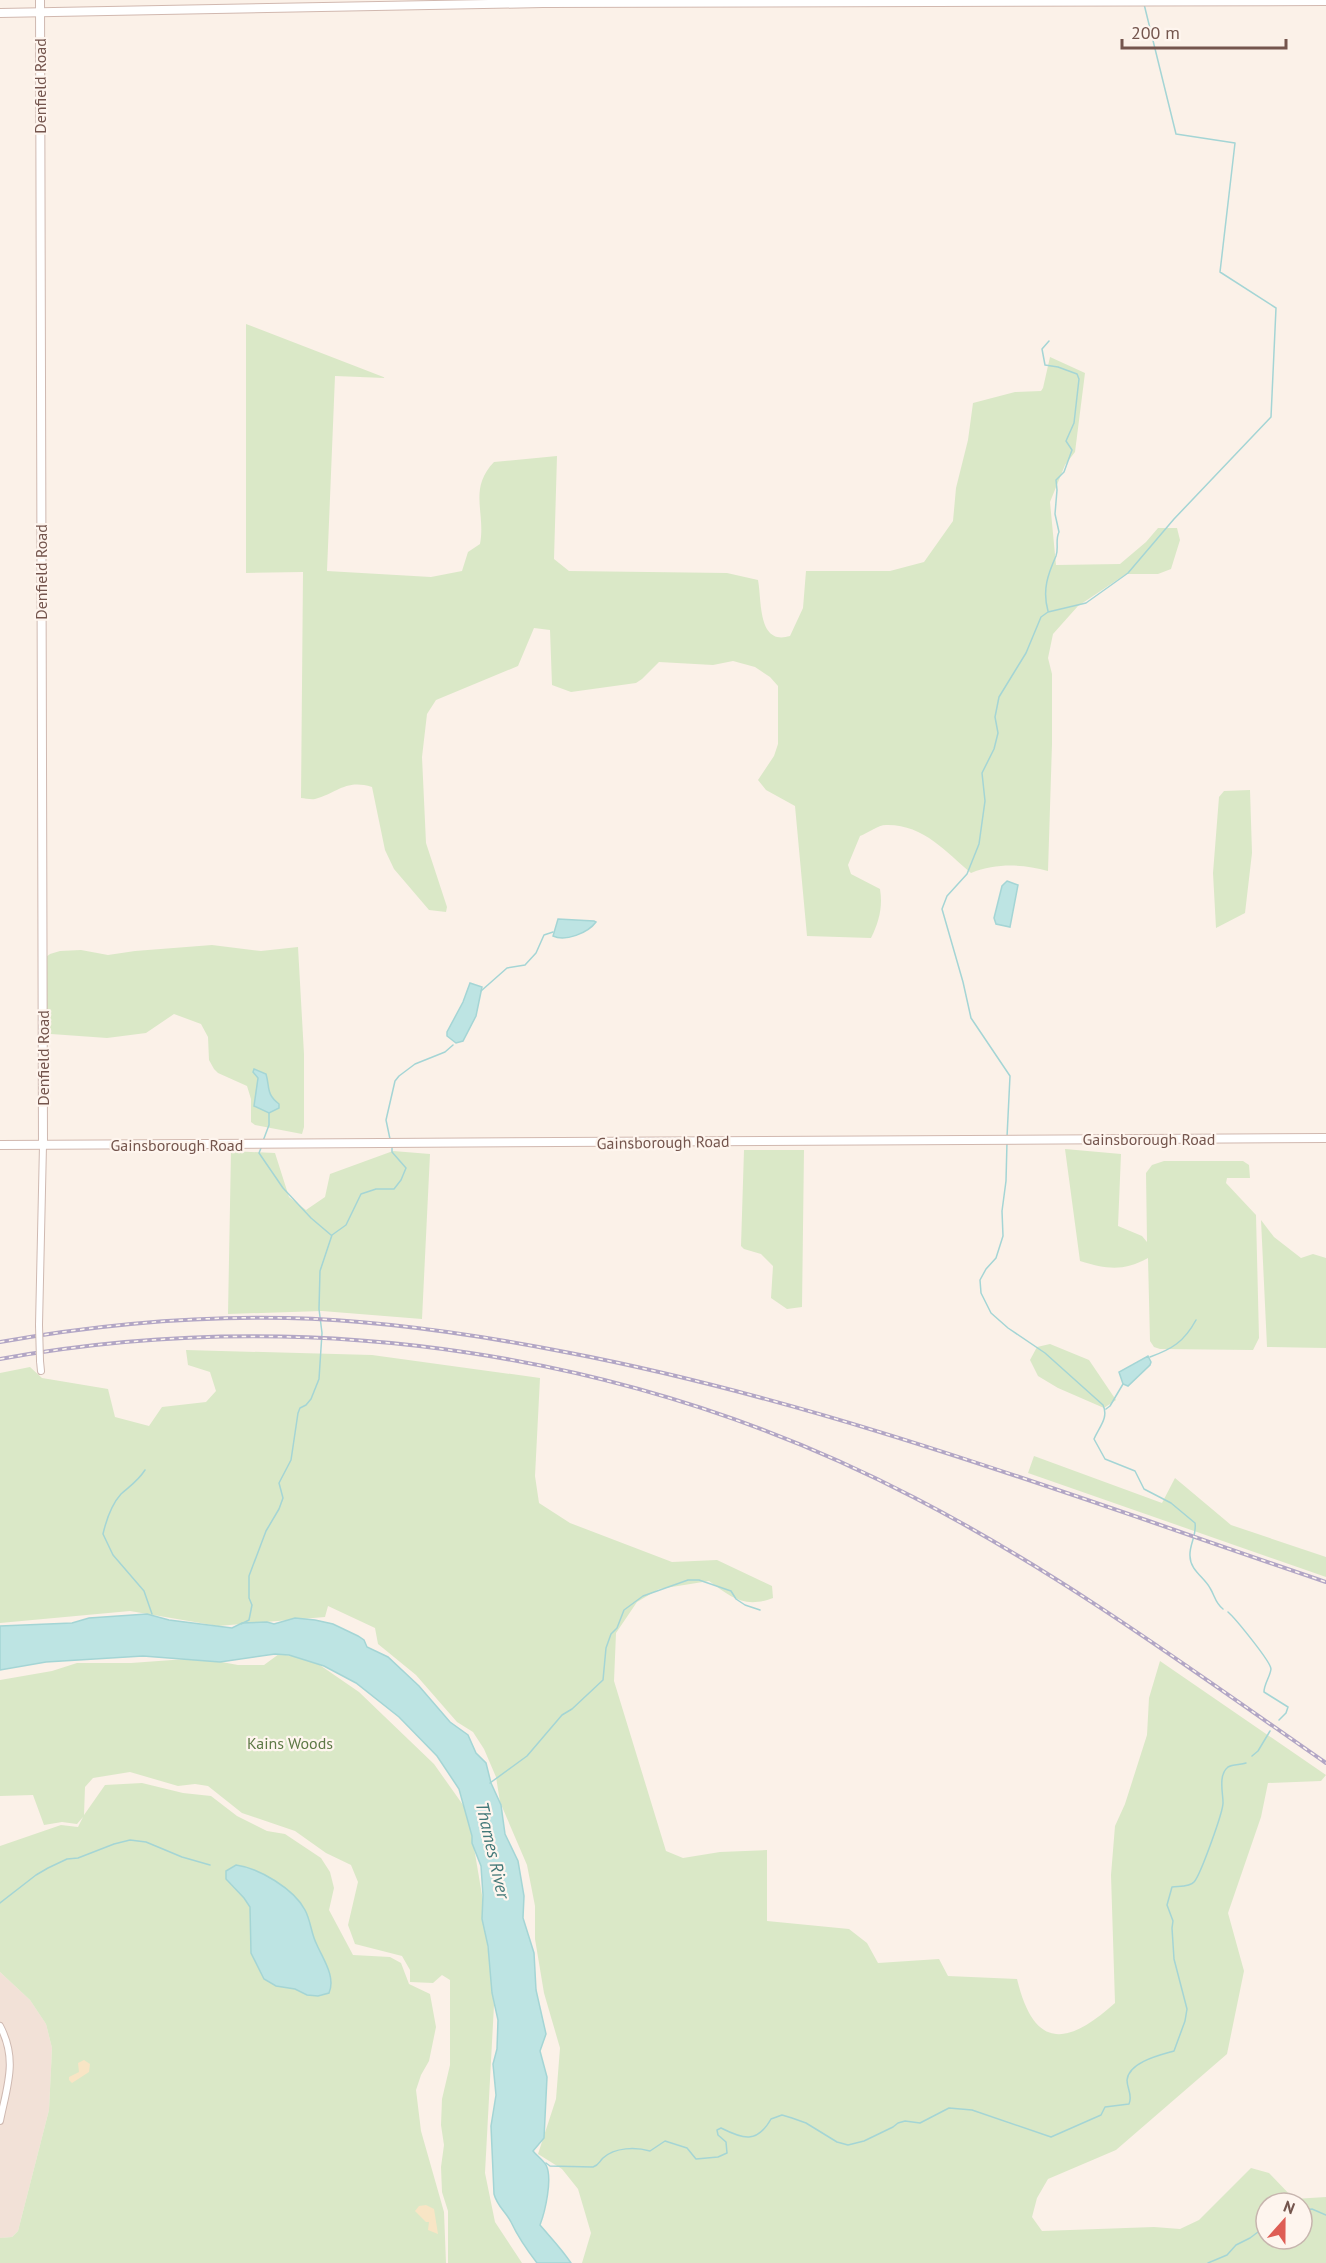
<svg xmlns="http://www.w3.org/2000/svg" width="1326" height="2263" viewBox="0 0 1326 2263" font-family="'PT Sans',sans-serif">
<rect width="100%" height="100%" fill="#fbf1e8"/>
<path fill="#f2e1d7" d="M 0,1972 L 30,2000 L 46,2024 L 52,2048 L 49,2110 L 18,2231 L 12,2237 L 0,2238 Z"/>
<path fill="#dae8c7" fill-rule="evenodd" d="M 246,324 L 386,378 L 335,376 L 327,571 L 431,577 L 462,571 L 468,552 L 480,544 C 486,513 468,489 494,462 L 557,456 L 554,559 L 569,571 L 727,573 L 758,580 C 762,600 757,646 790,636 L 803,608 L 806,571 L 890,571 L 924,562 L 953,521 L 956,488 L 968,440 L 973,403 L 1015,392 L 1041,391 L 1043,388 L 1050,357 L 1085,373 L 1075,452 L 1065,465 L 1050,502 L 1056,565 L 1120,564 L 1146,542 L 1158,528 L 1177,528 L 1180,540 L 1171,569 L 1158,574 L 1126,574 L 1078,606 L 1053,634 L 1048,658 L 1052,674 L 1052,744 L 1048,871 C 1022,864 997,863 971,873 C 946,852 923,824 886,825 C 878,825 868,833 860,836 L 848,865 L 851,874 L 880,889 C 883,907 879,922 871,938 L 807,936 L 795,806 L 766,790 L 758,780 L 774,756 L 778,744 L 778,686 L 770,677 L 755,667 L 733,661 L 713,665 L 659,662 L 642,679 L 636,683 L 571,692 L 552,685 L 550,630 L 534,628 L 518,666 L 436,700 L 427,714 L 422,757 L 426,843 L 447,907 L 446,912 L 429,910 L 394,869 L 385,850 L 372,787 C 345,779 338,793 315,799 C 311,800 305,798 301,798 L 303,572 L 246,573 Z
M 1250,790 L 1252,853 L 1245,913 L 1216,928 L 1213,873 L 1219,797 L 1224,791 Z
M 212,945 L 261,951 L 298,947 L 304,1054 L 304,1127 L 302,1134 L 255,1125 L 251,1122 L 251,1099 L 247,1086 L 218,1073 L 214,1069 L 209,1060 L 208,1037 L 201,1024 L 174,1014 L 146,1033 L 107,1038 L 51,1034 L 42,1036 L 46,957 L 50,954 L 60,951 L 81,950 L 108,955 L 135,951 Z
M 1065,1149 L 1121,1154 L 1118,1226 L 1142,1236 L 1147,1242 L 1146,1173 L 1152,1165 L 1164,1161 L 1243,1161 L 1249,1165 L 1250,1178 L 1227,1178 L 1226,1183 L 1256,1215 L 1259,1338 L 1253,1350 L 1160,1349 L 1154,1347 L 1150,1341 L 1148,1258 C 1122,1272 1107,1269 1080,1261 Z
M 744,1150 L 804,1150 L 802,1307 L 787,1309 L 771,1298 L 773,1266 L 761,1254 L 744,1249 L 741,1246 Z
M 231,1151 L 275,1153 L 289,1197 L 306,1210 L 325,1197 L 330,1174 L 393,1151 L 430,1154 L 422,1319 L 322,1311 L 228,1314 Z
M 1261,1220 L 1274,1237 L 1301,1258 L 1313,1254 L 1326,1258 L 1326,1348 L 1267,1347 Z
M 1050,1344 L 1089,1360 L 1116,1400 L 1104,1408 L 1058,1388 L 1038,1376 L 1030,1360 L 1037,1347 Z
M 186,1350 L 372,1355 L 540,1378 L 535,1476 L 539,1503 L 570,1523 L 672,1562 L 717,1560 L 772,1586 L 773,1598 C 744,1609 731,1597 709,1581 L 659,1589 L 637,1602 L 616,1633 L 614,1681 L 666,1851 L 683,1858 L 720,1852 L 767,1850 L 767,1921 L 849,1929 L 867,1943 L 878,1963 L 939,1959 L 948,1976 L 1017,1979 C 1034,2049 1066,2047 1115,2003 L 1111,1875 L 1115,1826 L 1125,1804 L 1147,1735 L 1149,1698 L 1160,1661 L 1326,1775 L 1321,1781 L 1268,1783 L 1261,1817 L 1228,1913 L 1244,1971 L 1227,2054 L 1116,2150 L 1048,2179 L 1037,2198 L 1032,2217 L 1042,2231 L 1154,2227 L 1180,2229 L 1199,2220 L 1251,2168 L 1269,2173 L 1294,2199 L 1326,2197 L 1326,2263 L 582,2263 L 591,2233 L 578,2189 L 562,2169 L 538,2154 L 556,2099 L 560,2048 L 544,1993 L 535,1939 L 535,1906 L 527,1865 L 500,1802 L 496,1777 L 484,1749 L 473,1732 L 457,1722 L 416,1675 L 378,1644 L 375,1628 L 328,1606 L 325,1617 L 218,1626 L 130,1611 L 0,1623 L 0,1373 L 30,1367 L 42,1378 L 108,1389 L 115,1417 L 149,1426 L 162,1407 L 206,1402 L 216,1391 L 210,1372 L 188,1365 ZM 1266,2203 L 1302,2203 L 1302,2239 L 1266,2239 Z
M 1034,1456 L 1162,1503 L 1175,1478 L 1231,1525 L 1326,1557 L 1326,1577 L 1028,1473 Z
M 279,1654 L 311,1659 L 359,1692 L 434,1764 L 468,1812 L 482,1895 L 494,2005 L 485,2173 L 495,2222 L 522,2263 L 448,2263 L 448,2211 L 442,2192 L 441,2167 L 444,2145 L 441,2125 L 442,2099 L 450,2065 L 450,1980 L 442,1975 L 433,1983 L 410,1982 L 410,1970 L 402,1956 L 355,1944 L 348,1925 L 358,1882 L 351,1865 L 326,1853 L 295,1831 L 242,1813 L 208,1786 L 195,1784 L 178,1786 L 130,1772 L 93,1778 L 85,1787 L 84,1815 L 105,1785 L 142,1783 L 183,1793 L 211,1796 L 237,1816 L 267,1831 L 285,1834 L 321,1858 L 330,1872 L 334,1888 L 329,1910 L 353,1955 L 390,1957 L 401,1963 L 409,1984 L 430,1994 L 436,2027 L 429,2061 L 421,2075 L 416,2090 L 421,2131 L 444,2212 L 446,2263 L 0,2263 L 0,2238 L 12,2237 L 18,2231 L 49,2110 L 52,2048 L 46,2024 L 30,2000 L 0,1972 L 0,1846 L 61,1825 L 78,1827 L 83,1817 L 77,1824 L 62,1822 L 44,1825 L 33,1795 L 0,1796 L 0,1680 L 52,1671 L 77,1663 L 131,1663 L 200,1658 L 238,1665 L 264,1665 Z"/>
<path fill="#f8e5c5" d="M 84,2060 L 90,2064 L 89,2072 L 72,2083 L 69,2080 L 69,2077 L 79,2072 L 78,2063 Z
M 426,2205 L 434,2209 L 438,2234 L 428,2230 L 429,2222 L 426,2222 L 415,2211 L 419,2206 Z"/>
<path fill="#bde4e3" stroke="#a4d5d5" stroke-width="1.5" d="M 1007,881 L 1018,885 L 1010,927 L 996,924 L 994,918 L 1002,886 Z
M 558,919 L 594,921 L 596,922 C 588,933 565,942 553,936 Z
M 470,983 L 482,987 L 476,1016 L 463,1041 L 456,1043 L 447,1036 L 447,1032 L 463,1002 Z
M 254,1069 L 266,1074 C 270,1088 266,1094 279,1104 L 279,1108 L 269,1113 L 254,1106 L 258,1078 L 253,1072 Z
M 1148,1356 L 1151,1362 L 1150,1365 L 1128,1386 L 1123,1384 L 1119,1372 Z
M 147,1614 L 169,1620 L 232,1628 L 242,1623 L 267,1622 L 274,1624 L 295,1618 L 315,1620 L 333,1624 L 358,1636 L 364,1640 L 367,1647 L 388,1657 L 419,1686 L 450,1722 L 468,1735 L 476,1753 L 486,1763 L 491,1783 L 501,1805 L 505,1834 L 518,1861 L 524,1896 L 523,1918 L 534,1953 L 536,1990 L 546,2034 L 540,2051 L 547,2077 L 544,2138 L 533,2151 C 537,2156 543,2160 546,2165 C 553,2178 545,2212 540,2225 C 551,2238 562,2249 571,2263 L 537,2263 C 527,2250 518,2237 511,2222 C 506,2212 497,2206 494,2194 L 491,2126 L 496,2095 L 493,2064 L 497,2049 L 498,2020 L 492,1993 L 488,1946 L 482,1919 L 483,1895 L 481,1866 L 472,1843 L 472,1836 L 459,1789 L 437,1756 L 399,1717 L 356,1683 L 324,1666 L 289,1655 L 275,1654 L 220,1662 L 143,1656 L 46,1662 L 0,1670 L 0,1626 L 72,1623 L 89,1618 Z
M 236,1865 C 259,1868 294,1889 305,1910 C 311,1921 311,1934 317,1945 C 323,1959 336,1977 329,1993 L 318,1996 L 307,1995 L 295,1989 L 276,1986 L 264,1979 L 251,1953 L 250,1907 L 244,1898 L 226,1879 L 226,1871 Z"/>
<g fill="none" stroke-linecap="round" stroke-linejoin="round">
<path stroke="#a4d5d5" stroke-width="1.5" d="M 1048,611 C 1042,590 1048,574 1056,556 C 1059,548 1055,540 1059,532 L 1055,514 L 1057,490 L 1056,480 L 1064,472 L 1072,450 L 1066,441 L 1074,423 L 1079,379 L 1077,374 L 1058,367 L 1045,365 L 1042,349 L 1049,341
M 481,991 L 507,968 L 525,965 L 536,953 L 544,935 L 553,932
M 1007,1137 L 1010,1076 L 971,1018 L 963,982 L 942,909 L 947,896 L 967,874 L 979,844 L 985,801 L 982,773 L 994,749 L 998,733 L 995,717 L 999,697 L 1026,653 L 1041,617 L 1048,612 L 1086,603 L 1128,573 L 1174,519 L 1271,417 L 1276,308 L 1220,272 L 1235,143 L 1176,134 L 1144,4
M 390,1139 L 386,1120 L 395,1081 L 399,1076 L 415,1064 L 445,1052 L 453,1045
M 263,1141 L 269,1125 L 269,1113
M 1007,1142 L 1006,1181 L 1002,1211 L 1003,1236 L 996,1258 L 986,1269 L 980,1280 L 981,1293 L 991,1313 L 1008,1328 L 1045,1353 L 1103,1405 C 1109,1418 1099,1427 1094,1439 L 1105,1459 L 1135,1471 L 1144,1489 L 1171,1503 L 1195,1523 C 1197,1535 1189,1545 1190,1556 C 1190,1570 1204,1577 1210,1588 C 1215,1596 1215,1603 1223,1609
M 261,1148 L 259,1153 L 283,1188 L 311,1218 L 331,1235
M 1150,1357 C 1172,1349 1184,1342 1196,1320
M 1106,1409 L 1110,1406 L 1123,1384
M 145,1470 C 138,1481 130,1486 121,1494 C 112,1504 106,1521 103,1534 L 113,1555 L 144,1591 L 152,1614
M 1228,1612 C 1235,1618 1271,1662 1271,1669 C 1270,1677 1264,1684 1264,1692 L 1288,1707 L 1286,1713 L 1279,1720
M 241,1624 L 249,1620 L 252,1605 L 249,1598 L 249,1576 L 266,1531 L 279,1509 L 283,1498 L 279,1483 L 291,1460 L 298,1413 L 300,1408 L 306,1405 L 311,1399 L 319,1379 L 322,1333 L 319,1309 L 320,1271 L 332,1235 L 346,1225 L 361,1194 L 376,1189 L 394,1189 L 401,1180 L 406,1168 L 392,1152 L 392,1147
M 1252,1756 L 1258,1751 L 1270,1731
M 490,1783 L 527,1756 L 562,1715 L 572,1709 L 603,1680 L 606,1648 L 611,1634 L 617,1628 L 624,1610 L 643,1596 L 688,1580 L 699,1580 L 731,1591 L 736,1599 L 745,1605 L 760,1610
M 0,1903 L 36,1875 L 48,1868 L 67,1859 L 78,1858 L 114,1844 L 130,1840 L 146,1842 L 182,1857 L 210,1865
M 546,2163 L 550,2166 L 593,2167 C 599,2165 599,2162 603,2158 C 615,2147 636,2147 650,2151 L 665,2141 L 687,2148 L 696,2159 L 718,2157 L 727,2153 L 726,2142 L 718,2135 L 717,2130 L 721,2128 C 743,2139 757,2144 771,2119 L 782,2115 L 792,2118 L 806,2123 L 837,2142 L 848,2145 L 864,2141 L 893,2127 L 898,2123 L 905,2121 L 920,2123 L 949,2108 L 972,2110 L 1051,2137 L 1101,2115 L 1105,2107 L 1129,2104 C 1133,2095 1127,2089 1127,2080 C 1129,2062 1160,2055 1174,2051 L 1185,2021 L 1187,2009 L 1174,1959 L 1172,1928 L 1173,1921 L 1167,1905 L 1172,1887 C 1179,1886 1190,1887 1194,1882 C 1200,1876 1224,1810 1223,1802 C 1223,1793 1218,1775 1228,1767 C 1233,1764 1241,1765 1246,1763
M 1302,2210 L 1312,2209 L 1326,2215
M 1208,2263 L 1227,2255 L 1236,2245 L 1250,2238 L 1266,2226"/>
<g stroke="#cfb9b1" stroke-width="8">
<path id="minor" d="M 39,1325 L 43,1145
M 40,1361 L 41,1371
M 0,2026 C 18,2060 7,2086 0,2121"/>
</g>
<g stroke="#cfb9b1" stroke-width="10">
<path id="tertiary" d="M 40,0 L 43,1145"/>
</g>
<g stroke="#d1b8af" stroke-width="10">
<path id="secondary" d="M 0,13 L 543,3 L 1326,1
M 0,1145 L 1326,1138"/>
</g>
<use href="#minor" stroke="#fff" stroke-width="6"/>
<use href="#tertiary" stroke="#fff" stroke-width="8"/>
<use href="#secondary" stroke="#fff" stroke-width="8"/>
<g stroke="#b2a6c5" stroke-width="4">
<path id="rail" d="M 0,1342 C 95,1325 190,1316 287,1318 C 380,1320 473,1334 565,1352 C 826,1402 1075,1497 1326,1582
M 0,1359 C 310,1303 635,1352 915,1498 C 1060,1573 1192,1670 1326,1763"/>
</g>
<use href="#rail" stroke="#fef5ee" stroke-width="1.5" stroke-dasharray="4.5" stroke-linecap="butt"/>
<g stroke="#cfb9b1" stroke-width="8" stroke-linecap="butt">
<path id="minor-bridge" d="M 39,1325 L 40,1361"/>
</g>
<use href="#minor-bridge" stroke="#fff" stroke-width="6"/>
</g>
<g text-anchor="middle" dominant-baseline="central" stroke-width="4.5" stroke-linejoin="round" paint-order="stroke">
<g font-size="16" fill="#74554d" stroke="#fef5ee">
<text transform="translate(40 86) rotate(-90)">Denfield Road</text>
<text transform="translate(41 572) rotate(-90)">Denfield Road</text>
<text transform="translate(43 1058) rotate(-90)">Denfield Road</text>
<text x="1149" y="1139">Gainsborough Road</text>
<text transform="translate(663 1142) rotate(-1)">Gainsborough Road</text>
<text x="177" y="1145">Gainsborough Road</text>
</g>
<g font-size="16" fill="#5e7946" stroke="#fef5ee">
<text x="290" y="1743">Kains Woods</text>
</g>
<g font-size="18" font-style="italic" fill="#427878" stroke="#fef5ee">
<text transform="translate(493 1850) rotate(77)">Thames River</text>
</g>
</g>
<g transform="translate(1284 2221) rotate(21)"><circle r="28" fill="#fef5ee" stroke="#c7b5ae" stroke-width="1.5"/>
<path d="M0-4.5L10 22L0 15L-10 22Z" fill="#de5d54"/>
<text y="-9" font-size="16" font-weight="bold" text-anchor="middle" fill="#74554d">N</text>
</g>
<path d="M1122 39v9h164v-9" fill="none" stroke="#74554d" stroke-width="3"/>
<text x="1131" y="39" font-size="18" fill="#74554d" stroke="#fef5ee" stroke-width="4.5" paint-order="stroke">200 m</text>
</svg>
